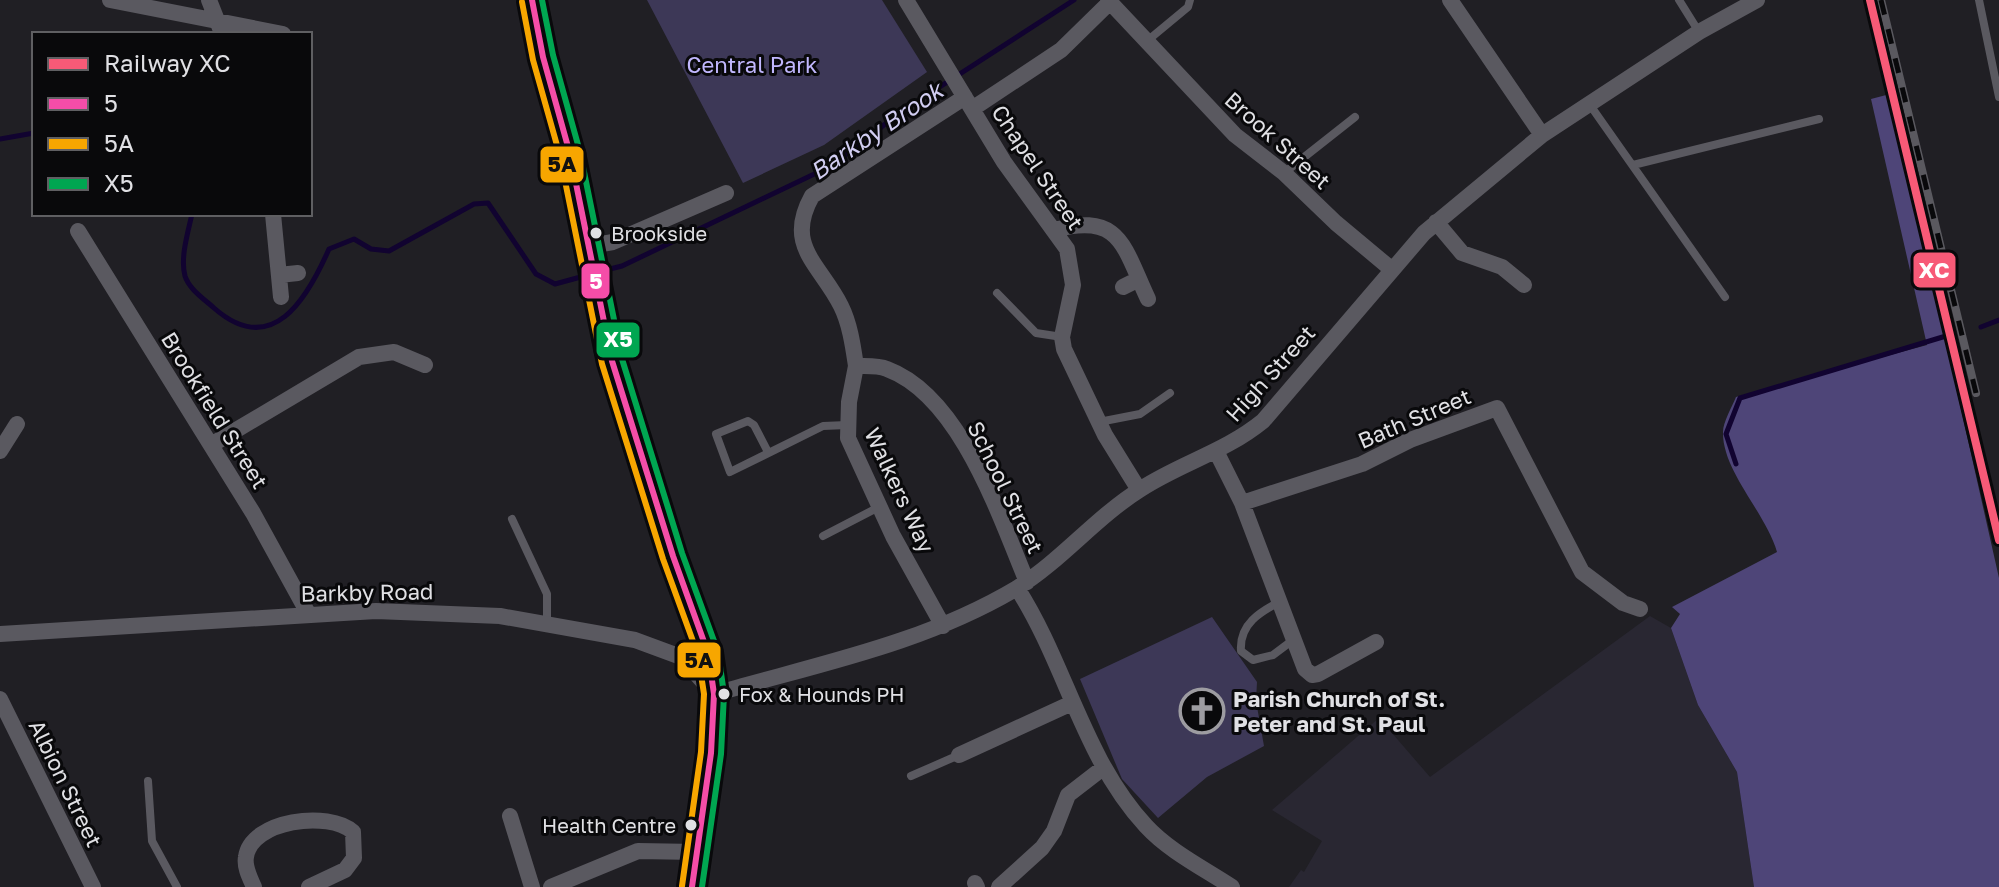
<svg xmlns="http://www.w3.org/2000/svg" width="1999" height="887" viewBox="0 0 1999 887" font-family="'Golos Text',sans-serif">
<rect width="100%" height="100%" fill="#201f24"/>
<path fill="#292732" d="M 1650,616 L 1671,628 L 1698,705 L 1737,772 L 1754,887 L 1289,887 L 1301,870 L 1304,872 L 1322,841 L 1272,810 L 1379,718 L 1430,777 Z"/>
<path fill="#3d3857" d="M 647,0 L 882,0 L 927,72 L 824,145 L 743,183 Z
M 1212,617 L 1257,682 L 1256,701 L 1264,746 L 1207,777 L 1158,818 L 1122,779 L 1080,679 Z"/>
<path fill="#4e4578" d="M 1890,94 L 1999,578 L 1999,887 L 1754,887 L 1737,772 L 1698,705 L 1671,628 L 1680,614 L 1672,607 L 1777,552 C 1766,513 1722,471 1723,432 C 1723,422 1732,407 1736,397 L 1927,345 L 1871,99 Z"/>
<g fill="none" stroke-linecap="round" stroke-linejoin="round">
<path stroke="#110330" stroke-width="5" d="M 0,139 L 34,133
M 192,214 C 188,232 180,258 185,276 C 189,289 204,299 214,308 C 272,359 307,299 329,249 L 354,239 L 371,249 L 389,251 L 474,204 L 488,203 L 536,274 L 555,284 L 588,275
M 602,271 L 622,266 L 829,167 L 901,112 L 1074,0
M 1981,327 L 1999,320
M 1736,464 L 1726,434 L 1740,398 L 1946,336"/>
<path stroke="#5a5960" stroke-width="8" d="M 1679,0 L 1699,32
M 1979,0 L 1999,97
M 1147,41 L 1188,7 L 1190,0
M 1590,105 L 1725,297
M 1633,165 L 1819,119
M 1284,173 L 1355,117
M 997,293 L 1036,333 L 1062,337
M 1099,422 L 1140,414 L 1170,393
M 768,452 L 754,425 L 748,421 L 716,434 L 730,472 L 823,426 L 847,425
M 512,519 L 547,594 L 547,622
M 823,536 L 879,507
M 1281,601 C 1260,612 1239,624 1241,651 L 1253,660 L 1273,655 L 1293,640
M 911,776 L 959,755
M 148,781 L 152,841 L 177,887"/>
<path stroke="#5a5960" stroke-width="16" d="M 110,0 L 283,34
M 209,0 L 220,28
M 906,0 L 1004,162 L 1067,249 L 1073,285 L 1062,337 L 1064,349 L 1105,435 L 1139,490
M 1108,0 L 1235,135 L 1284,173 L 1336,223 L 1390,268
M 1450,0 L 1542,135
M 965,97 L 812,196 C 784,246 820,264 841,306 C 850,324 853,346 856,366 C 866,366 878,365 887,369 C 960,396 999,515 1027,582
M 972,109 L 1061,50 L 1110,2
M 273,214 L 281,297
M 1436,222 L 1462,253 L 1502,267 L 1524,285
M 1054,230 C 1121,212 1123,246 1148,299
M 78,231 L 253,513 L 309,615
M 590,246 L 613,242 L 726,193
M 279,275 L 298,273
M 1123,287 L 1139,279
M 856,366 L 849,402 L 848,438 L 893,536 L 943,626
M 211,445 L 359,357 L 394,352 L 425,365
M 0,451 L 17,424
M 1217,453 L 1242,503 L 1305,669 L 1312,675 L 1318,674 L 1376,642
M 1242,503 L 1362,464 L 1410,440 L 1497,408 L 1582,572 L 1623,603 L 1640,609
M 1017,588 C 1066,664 1083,758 1146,826 C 1169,851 1203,868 1232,887
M 0,634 L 376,611 L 500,616 L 635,640 L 681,657 L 714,694 C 818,664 923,644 1017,588 C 1062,560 1096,517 1141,489 C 1181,463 1225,452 1263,421 L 1424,233 L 1542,135 L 1699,32 L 1757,0
M 0,699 L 93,887
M 959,755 L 1072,703
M 510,816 L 532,887
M 975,883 L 977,887
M 254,887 C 250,878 244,867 246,857 C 251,820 329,810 353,832 L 354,858 L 345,870 L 309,887
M 551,887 L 638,851 L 696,852
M 999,887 L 1042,848 L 1054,831 L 1068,795 L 1103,768"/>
<path stroke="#5c5b65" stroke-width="22" d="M 532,0 L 543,57 L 570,154 L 612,361 L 673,556 L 708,653 L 714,694 L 711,753 L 692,887"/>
<g stroke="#5a595f" stroke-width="8">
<path id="rail" d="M 1881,0 L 1976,393"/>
</g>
<use href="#rail" stroke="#09090b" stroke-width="5" stroke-dasharray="15" stroke-linecap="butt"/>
<g stroke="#09090b" stroke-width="12">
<path id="bus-1" d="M 532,0 L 543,57 L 570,154 L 612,361 L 673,556 L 708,653 L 714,694 L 711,753 L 692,887"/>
</g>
<g stroke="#09090b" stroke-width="12">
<path id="bus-2" d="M 522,2 L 533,60 L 560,156 L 602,364 L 663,559 L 698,655 L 704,694 L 701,752 L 682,886"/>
</g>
<g stroke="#09090b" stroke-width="12">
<path id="bus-3" d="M 542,0 L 553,55 L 580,152 L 622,359 L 682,553 L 718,652 L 724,694 L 721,754 L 702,887"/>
</g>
<use href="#bus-1" stroke="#f54da8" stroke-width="6"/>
<use href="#bus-2" stroke="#f7a600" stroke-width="6"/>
<use href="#bus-3" stroke="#00a651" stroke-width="6"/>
<g stroke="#09090b" stroke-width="14">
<path id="rail-1" d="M 1870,0 L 1999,540"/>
</g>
<use href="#rail-1" stroke="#f75a77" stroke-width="8"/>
</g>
<defs>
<g id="church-ring" transform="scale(2.3)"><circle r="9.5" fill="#09090b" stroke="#9d9ca1" stroke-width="1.5"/><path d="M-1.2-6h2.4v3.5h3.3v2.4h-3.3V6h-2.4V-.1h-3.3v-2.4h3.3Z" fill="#9d9ca1"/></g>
</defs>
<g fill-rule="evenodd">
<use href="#church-ring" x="1202" y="711"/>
</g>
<g fill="#e0e0e4" stroke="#09090b" stroke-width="3">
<circle cx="596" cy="233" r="7"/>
<circle cx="724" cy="694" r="7"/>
<circle cx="691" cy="825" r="7"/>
</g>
<g text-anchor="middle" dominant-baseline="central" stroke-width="6" stroke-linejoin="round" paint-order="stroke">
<g font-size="20" fill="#e0e0e4" stroke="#09090b" text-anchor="start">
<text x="611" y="233">Brookside</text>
<text x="739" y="694">Fox &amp; Hounds PH</text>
<text x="676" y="825" text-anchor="end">Health Centre</text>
</g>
<g font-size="22" fill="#c1b7fe" stroke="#09090b">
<text x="752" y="64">Central Park</text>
</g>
<g font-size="22" fill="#e0e0e4" stroke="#09090b">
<text transform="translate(1278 140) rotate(42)">Brook Street</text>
<text transform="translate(1038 167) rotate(56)">Chapel Street</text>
<text transform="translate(1270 373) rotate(-48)">High Street</text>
<text transform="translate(215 410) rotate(58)">Brookfield Street</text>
<text transform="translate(1414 418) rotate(-23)">Bath Street</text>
<text transform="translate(1006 487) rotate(64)">School Street</text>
<text transform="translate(900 490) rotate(65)">Walkers Way</text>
<text transform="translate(367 592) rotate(-1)">Barkby Road</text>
<text transform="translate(66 783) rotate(64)">Albion Street</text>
</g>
<g font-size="22" font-weight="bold" fill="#e0e0e4" stroke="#09090b" text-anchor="start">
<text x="1233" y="698">Parish Church of St.<tspan x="1233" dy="25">Peter and St. Paul</tspan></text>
</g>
<g font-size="24" font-style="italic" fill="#d1cdf1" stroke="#09090b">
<text transform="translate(876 130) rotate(-34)">Barkby Brook</text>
</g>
</g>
<g stroke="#09090b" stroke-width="3">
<rect x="539" y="145" width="46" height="39" rx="8" fill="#f7a600"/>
<rect x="1912" y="251" width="45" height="38" rx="8" fill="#f75a77"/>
<rect x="580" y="262" width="31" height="38" rx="8" fill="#f54da8"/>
<rect x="595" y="321" width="46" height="38" rx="8" fill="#00a651"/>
<rect x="676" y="641" width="46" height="38" rx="8" fill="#f7a600"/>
</g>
<g font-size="22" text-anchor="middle" font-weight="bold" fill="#fff">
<text x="1934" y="278">XC</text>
<text x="596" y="289">5</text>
<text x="618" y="347">X5</text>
</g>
<g font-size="22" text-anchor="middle" font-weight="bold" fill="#111">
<text x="562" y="172">5A</text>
<text x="699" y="668">5A</text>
</g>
<rect x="32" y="32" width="280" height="184" fill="#09090b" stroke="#5f5f62" stroke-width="2"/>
<rect x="48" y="58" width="40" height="12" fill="#f75a77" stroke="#5f5f62" stroke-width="2"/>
<text x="104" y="72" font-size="24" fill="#e0e0e4">Railway XC</text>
<rect x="48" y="98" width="40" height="12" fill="#f54da8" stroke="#5f5f62" stroke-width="2"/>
<text x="104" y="112" font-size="24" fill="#e0e0e4">5</text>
<rect x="48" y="138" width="40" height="12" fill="#f7a600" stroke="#5f5f62" stroke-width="2"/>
<text x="104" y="152" font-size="24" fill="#e0e0e4">5A</text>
<rect x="48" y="178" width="40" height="12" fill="#00a651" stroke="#5f5f62" stroke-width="2"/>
<text x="104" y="192" font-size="24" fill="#e0e0e4">X5</text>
</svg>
